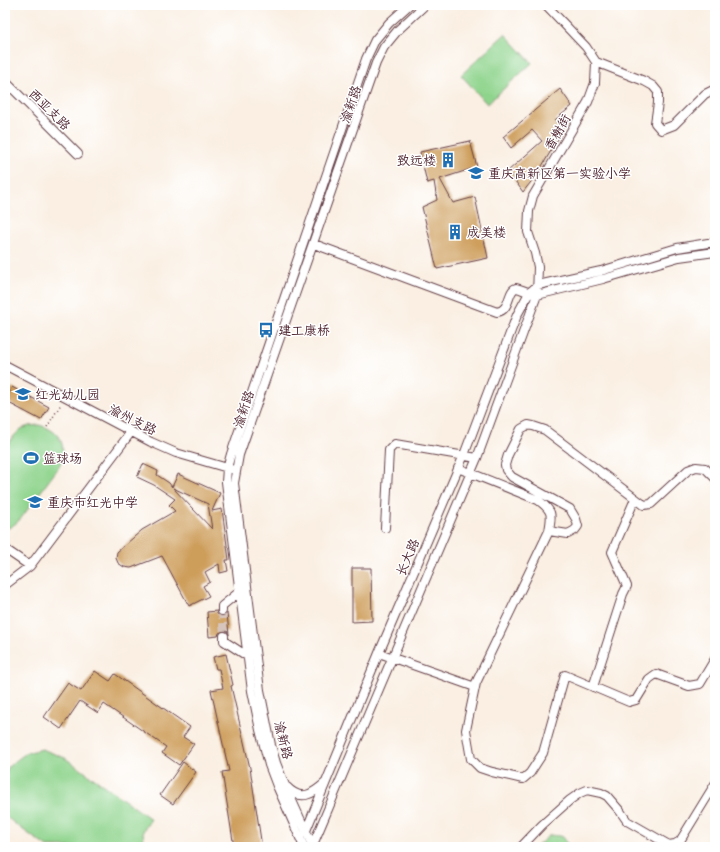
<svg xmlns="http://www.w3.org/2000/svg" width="720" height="852" viewBox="0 0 720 852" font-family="'Patrick Hand','LXGW WenKai TC',sans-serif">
<rect width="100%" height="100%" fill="#fff"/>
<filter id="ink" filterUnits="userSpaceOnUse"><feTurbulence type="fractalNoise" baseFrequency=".025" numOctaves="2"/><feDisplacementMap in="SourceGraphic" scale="8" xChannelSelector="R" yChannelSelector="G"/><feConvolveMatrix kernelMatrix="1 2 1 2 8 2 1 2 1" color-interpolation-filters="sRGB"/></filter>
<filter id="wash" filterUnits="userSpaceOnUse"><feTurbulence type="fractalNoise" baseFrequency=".012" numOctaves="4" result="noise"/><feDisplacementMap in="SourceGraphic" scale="16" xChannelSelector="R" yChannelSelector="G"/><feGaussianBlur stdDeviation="0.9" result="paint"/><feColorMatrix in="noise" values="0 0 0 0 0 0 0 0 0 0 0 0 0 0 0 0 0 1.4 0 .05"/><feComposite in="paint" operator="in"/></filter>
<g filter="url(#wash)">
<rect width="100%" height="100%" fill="#faefe2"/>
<path fill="#8fd48d" stroke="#6c7a5c" d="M 505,34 L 532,63 L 487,104 L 461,75 Z
M 39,425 C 61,431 68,446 59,467 L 22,517 C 17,523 12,527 5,529 L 5,448 L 14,436 L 21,429 L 29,426 Z
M 42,749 L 65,758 L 151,819 L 143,831 L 144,842 L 143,847 L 47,847 L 22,829 L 5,816 L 5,773 L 9,766 L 26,753 Z
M 550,835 L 561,836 L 570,847 L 536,847 Z"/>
<g id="blocks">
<path fill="#cd9d5a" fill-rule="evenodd" d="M 560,89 L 572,106 L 555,120 L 563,130 L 538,173 L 523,192 L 508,171 L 542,141 L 532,130 L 511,148 L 503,137 Z
M 470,141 L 477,167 L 440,179 L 453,203 L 475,197 L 488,258 L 437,269 L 422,207 L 437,200 L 434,181 L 427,183 L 420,152 Z
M 12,387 L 49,407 L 41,420 L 5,401 Z
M 143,464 L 158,471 L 157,475 L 169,483 L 172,487 L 178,474 L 220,493 L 212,511 L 222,509 L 229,560 L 226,560 L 228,571 L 220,573 L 219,564 L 205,572 L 210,582 L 203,586 L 209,596 L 189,606 L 162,556 L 131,568 L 124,567 L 118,563 L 116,558 L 117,552 L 142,530 L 175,511 L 169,505 L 175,499 L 154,485 L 137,477 ZM 173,488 L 208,504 L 212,529 Z
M 352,568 L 371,568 L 372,621 L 352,622 Z
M 217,611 L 217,614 L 222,616 L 225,616 L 227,613 L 229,635 L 227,631 L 224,631 L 219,633 L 218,636 L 209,637 L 207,612 Z
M 226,654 L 233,685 L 231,686 L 250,768 L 262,847 L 234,847 L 222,772 L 229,771 L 211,690 L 223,688 L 219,669 L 216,669 L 213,657 Z
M 95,671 L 110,681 L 115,674 L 190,727 L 183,737 L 194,744 L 179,765 L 162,753 L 166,747 L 104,704 L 98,713 L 80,701 L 61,729 L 44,717 L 68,683 L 81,691 Z
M 183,762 L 196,772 L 173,804 L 160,795 Z"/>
</g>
</g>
<g filter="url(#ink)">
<use href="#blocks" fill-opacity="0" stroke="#643e46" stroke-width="1"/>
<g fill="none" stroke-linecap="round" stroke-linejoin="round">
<path stroke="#d7c5bd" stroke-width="8" stroke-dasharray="8 4" stroke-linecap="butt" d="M 222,611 L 224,636"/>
<g stroke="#643e46" stroke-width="10">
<path id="minor" d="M 596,62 L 644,81 L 653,86 L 658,92 L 658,103 L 655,123 L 661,130 L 674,125 L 705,94 L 715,89
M 5,81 L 78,154
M 314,244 L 497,312 C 511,310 507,291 516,288 C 518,288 533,294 537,295 L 603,279 L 679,257 L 715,252
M 5,365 L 151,442 L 176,453 L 231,469
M 458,468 L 538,500 C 553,511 552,514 549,531 L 476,683 L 466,730 L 471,759 L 480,768 L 492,772 L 523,779 L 530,773 L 543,753 L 565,675 L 629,702 L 636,700 L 649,679 L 656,674 L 689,686 L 700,684 L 715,659
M 385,528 L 389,450 L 395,444 L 477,458
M 549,531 L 568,534 L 575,530 L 578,526 L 576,519 L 570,509 L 512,477 L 506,470 L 505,465 L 508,455 L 521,429 L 528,425 L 533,426 L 545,430 L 644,505 L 651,504 L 688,470 L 696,467 L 705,468 L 715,478
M 5,549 L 30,566
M 5,585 L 30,566 L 131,432
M 222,611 L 222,606 L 239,592
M 224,636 L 224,641 L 247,656
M 379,653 L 475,687
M 593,687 L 623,594 L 627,586 L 612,552 L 635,499
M 287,787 C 301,802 313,794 325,783
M 305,833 L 379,653 L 464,455 L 517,315 L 529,293 L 538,285 L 601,271 L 677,248 L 708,243 L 715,243
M 304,847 L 277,786 L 269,765 L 260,730 L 252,691 L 226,482 L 227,468 L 231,454 L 366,59 L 375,40 L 389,23 L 409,5
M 312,847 L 477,458 L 537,295 L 538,267 L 535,253 L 528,232 L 529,211 L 533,196 L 588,102 L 595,83 L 596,62 L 586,47 L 546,5
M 313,847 L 284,783 L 276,763 L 271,745 L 260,690 L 234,483 L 239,455 L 376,63 L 384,47 L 398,30 L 425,5
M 521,847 L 542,825 L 570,800 L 580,793 L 587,790 L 601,793 L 607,796 L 620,811 L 627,821 L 669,845 L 675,844 L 680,841 L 715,784"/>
</g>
<path stroke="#643e46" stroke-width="1.5" stroke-dasharray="1 3" stroke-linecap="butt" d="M 47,427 L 61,404"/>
<use href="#minor" stroke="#fff" stroke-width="8"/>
</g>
</g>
<defs>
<g id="building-bare" transform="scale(1.2)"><path d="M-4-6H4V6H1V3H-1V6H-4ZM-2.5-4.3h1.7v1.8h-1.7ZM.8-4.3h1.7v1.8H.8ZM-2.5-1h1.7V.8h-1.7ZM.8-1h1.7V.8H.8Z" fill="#1f6fb2" stroke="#fff" stroke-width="2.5" paint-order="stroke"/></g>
<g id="school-bare" transform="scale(1.2)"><path d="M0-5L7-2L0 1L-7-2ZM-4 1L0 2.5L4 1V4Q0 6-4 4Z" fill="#1f6fb2" stroke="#fff" stroke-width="2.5" paint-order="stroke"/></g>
<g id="bus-bare" transform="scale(1.2)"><path d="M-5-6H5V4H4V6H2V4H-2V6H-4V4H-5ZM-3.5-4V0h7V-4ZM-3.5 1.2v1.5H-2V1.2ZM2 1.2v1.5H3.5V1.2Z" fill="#1f6fb2" stroke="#fff" stroke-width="2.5" paint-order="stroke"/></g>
<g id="stadium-bare" transform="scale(1.2)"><path d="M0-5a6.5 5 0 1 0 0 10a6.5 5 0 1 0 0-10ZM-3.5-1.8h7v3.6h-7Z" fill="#1f6fb2" stroke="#fff" stroke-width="2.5" paint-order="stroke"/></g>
</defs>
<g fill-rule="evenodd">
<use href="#building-bare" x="448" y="160"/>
<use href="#school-bare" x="476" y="173"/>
<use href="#building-bare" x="455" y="232"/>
<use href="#bus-bare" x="266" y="330"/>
<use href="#school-bare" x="23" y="394"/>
<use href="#stadium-bare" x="31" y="458"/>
<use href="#school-bare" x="35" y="502"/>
</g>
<g text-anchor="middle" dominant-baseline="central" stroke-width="3" stroke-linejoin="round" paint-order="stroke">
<g font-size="13" fill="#4a1f2b" stroke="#fff">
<text transform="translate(350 104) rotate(-71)">渝新路</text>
<text transform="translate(50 109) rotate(45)">西亚支路</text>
<text transform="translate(557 132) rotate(-60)">香榭街</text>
<text transform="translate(243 409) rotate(-71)">渝新路</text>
<text transform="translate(133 419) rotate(27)">渝州支路</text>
<text transform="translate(407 557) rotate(-67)">长大路</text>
<text transform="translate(284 740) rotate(76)">渝新路</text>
</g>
<g font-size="13" fill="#4a1f2b" stroke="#fff" text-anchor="start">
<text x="436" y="160" text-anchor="end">致远楼</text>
<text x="488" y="173">重庆高新区第一实验小学</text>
<text x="467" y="232">成美楼</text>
<text x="278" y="330">建工康桥</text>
<text x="35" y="394">红光幼儿园</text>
<text x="43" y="458">篮球场</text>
<text x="47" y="502">重庆市红光中学</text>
</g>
</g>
<rect width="720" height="852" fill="none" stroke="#fff" stroke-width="20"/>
</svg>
